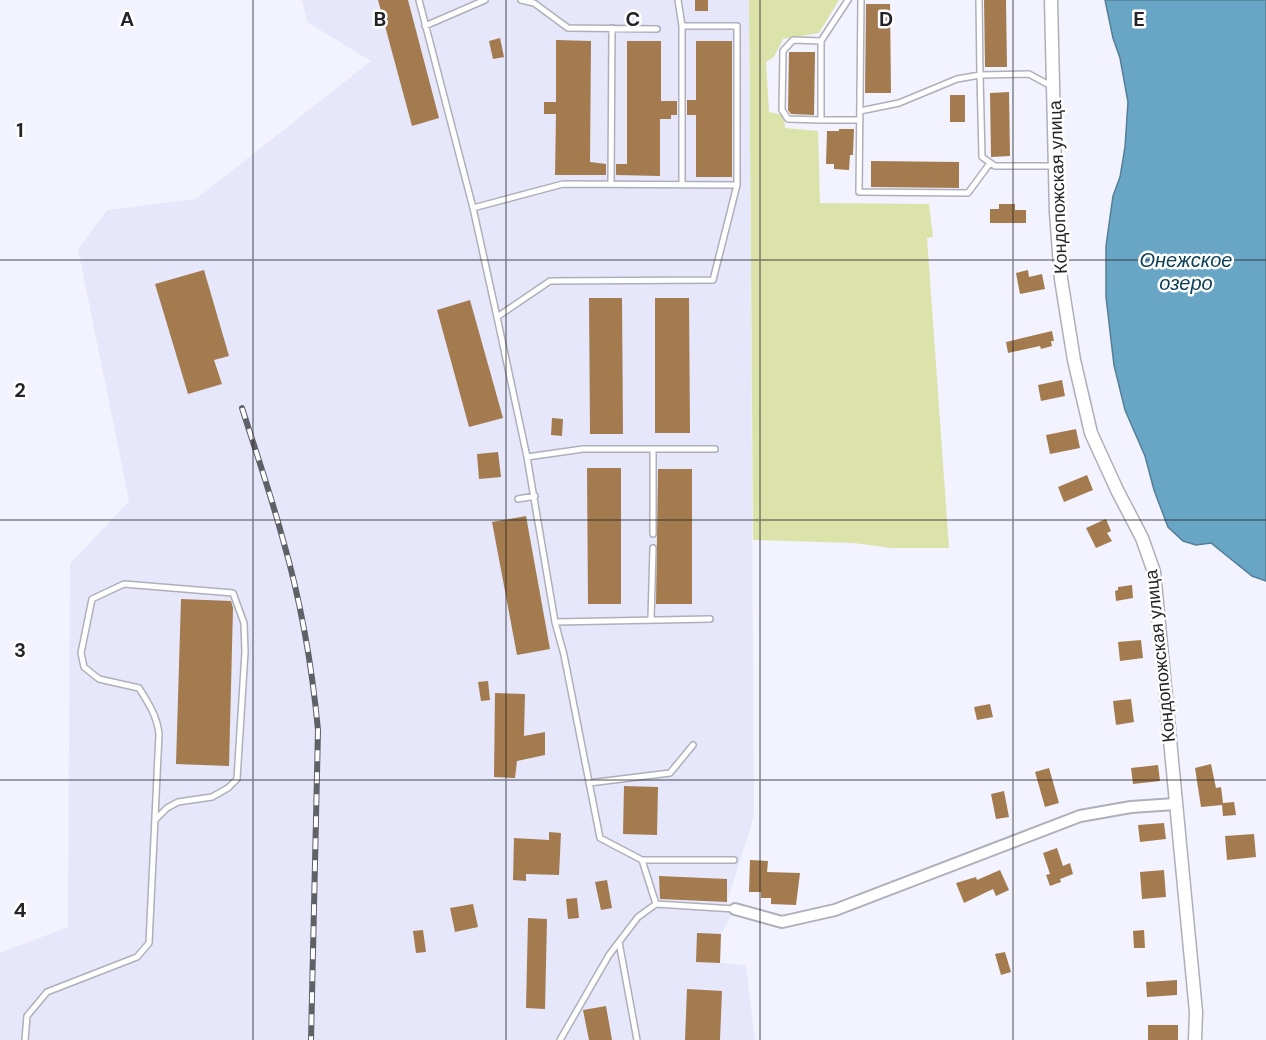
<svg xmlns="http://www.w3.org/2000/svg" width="1266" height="1040" viewBox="0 0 1266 1040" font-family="'DM Sans',sans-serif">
<rect width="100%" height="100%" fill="#f2f3fe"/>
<path fill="#e6e7fa" d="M 302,0 L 749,0 L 754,816 L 727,902 L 735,909 L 721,934 L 720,963 L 746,965 L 755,1040 L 0,1040 L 0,953 L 68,927 L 70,564 L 129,501 L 78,249 L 107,210 L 196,199 L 371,61 L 307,22 Z"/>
<path fill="#dce3aa" d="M 749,0 L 839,0 L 819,33 L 783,39 L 774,57 L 766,62 L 769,112 L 784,115 L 785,128 L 818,131 L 820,203 L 929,204 L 933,237 L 927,238 L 949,548 L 892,548 L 853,543 L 753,540 Z"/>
<path fill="#69a6c6" stroke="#547f97" stroke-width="1.5" d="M 1105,0 L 1266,0 L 1266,581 L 1252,576 L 1211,543 L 1196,545 L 1183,541 L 1168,527 L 1154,490 L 1145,456 L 1125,410 L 1114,365 L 1106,297 L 1106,246 L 1113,196 L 1120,177 L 1125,147 L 1128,102 L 1120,58 L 1113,38 Z"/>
<path fill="#a37b4e" d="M 378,0 L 408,0 L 439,118 L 412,126 Z
M 695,0 L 708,0 L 708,11 L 695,11 Z
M 984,0 L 1006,0 L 1007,67 L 985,67 Z
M 866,4 L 890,4 L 891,93 L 865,93 Z
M 500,38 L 504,57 L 493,59 L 489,41 Z
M 556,40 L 591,41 L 590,162 L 606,164 L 606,175 L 555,175 L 556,114 L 544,114 L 544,102 L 556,102 Z
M 627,41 L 661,41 L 661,101 L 677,101 L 677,115 L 671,115 L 671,119 L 660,119 L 660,176 L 616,175 L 616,164 L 627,164 Z
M 696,41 L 732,41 L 732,177 L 696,177 L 696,115 L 687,115 L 687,100 L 696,100 Z
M 789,52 L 815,52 L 814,115 L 791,114 L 788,110 Z
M 1009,92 L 1010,156 L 991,157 L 990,93 Z
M 950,95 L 965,95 L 965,122 L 950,122 Z
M 839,129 L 854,129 L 853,155 L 850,155 L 849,170 L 834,169 L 834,164 L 826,164 L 827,131 L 839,131 Z
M 871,161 L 959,162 L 959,188 L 871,187 Z
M 999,204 L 1015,204 L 1015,210 L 1026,210 L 1026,223 L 990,223 L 990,209 L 999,209 Z
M 204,270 L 229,356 L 214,360 L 222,384 L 188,394 L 155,284 Z
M 1028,270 L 1029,277 L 1042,274 L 1045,289 L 1020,294 L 1016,273 Z
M 589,298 L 622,298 L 623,434 L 590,434 Z
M 655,298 L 689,298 L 690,433 L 655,433 Z
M 470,300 L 503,418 L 469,427 L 437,310 Z
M 1052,331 L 1054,341 L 1051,341 L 1052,346 L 1041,349 L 1040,346 L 1008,353 L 1006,342 Z
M 1062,380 L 1065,396 L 1041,401 L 1038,385 Z
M 552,418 L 563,419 L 562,436 L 551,435 Z
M 1076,429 L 1080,448 L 1050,454 L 1046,435 Z
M 498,452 L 501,477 L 479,479 L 477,454 Z
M 587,468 L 621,468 L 621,604 L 588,604 Z
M 658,469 L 692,469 L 692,604 L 656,604 Z
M 1087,475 L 1093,490 L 1064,502 L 1058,487 Z
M 526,516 L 550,649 L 517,655 L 492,522 Z
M 1106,519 L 1111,531 L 1107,533 L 1112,541 L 1096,548 L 1086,528 Z
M 1132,585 L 1133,598 L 1116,601 L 1115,591 L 1118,590 L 1118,587 Z
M 181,599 L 231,601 L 233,608 L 229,766 L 176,764 Z
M 1141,640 L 1143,658 L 1120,661 L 1118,642 Z
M 488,681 L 490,700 L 481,701 L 478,682 Z
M 495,693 L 525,694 L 524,736 L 545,732 L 545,755 L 517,761 L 515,778 L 494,777 Z
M 1131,699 L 1134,722 L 1116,725 L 1113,701 Z
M 990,704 L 993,717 L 977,720 L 974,707 Z
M 1211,764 L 1216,788 L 1221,787 L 1223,803 L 1234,802 L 1236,815 L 1223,816 L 1222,805 L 1201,807 L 1195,768 Z
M 1158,765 L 1160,781 L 1133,784 L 1131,768 Z
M 1049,768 L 1059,803 L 1045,807 L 1035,772 Z
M 624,786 L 658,787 L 657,835 L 623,834 Z
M 1004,791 L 1009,817 L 996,819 L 991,794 Z
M 1164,823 L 1166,839 L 1140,842 L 1138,825 Z
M 549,832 L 561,833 L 559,875 L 526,874 L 526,881 L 513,880 L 514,838 L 549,840 Z
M 1254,834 L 1256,857 L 1227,860 L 1225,836 Z
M 1057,848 L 1063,866 L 1070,863 L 1073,874 L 1060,879 L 1061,882 L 1050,886 L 1046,875 L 1050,874 L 1043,853 Z
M 750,860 L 768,861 L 767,872 L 800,873 L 796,905 L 771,904 L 771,898 L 761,898 L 761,892 L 749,892 Z
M 1000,870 L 1009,890 L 996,896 L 993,889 L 964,903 L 956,883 L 976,877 L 977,880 Z
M 1164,870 L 1166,897 L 1142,899 L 1140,872 Z
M 659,876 L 727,879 L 727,902 L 660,899 Z
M 607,880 L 612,908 L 601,910 L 595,882 Z
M 577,898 L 579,918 L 568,919 L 566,899 Z
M 473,904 L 478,927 L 455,932 L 450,908 Z
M 528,918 L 547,919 L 545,1009 L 526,1008 Z
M 423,930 L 426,952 L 416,953 L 413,931 Z
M 1144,930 L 1145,948 L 1134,948 L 1133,931 Z
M 697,933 L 721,934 L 720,963 L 696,962 Z
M 1005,952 L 1011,972 L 1001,975 L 995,954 Z
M 1177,980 L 1177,995 L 1147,997 L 1146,982 Z
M 687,989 L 722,991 L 720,1040 L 685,1040 Z
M 606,1006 L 612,1040 L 589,1040 L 583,1010 Z
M 1148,1025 L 1178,1025 L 1178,1040 L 1148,1040 Z"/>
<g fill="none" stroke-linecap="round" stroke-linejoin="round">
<g stroke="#afafba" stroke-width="8">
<path id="service" d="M 419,0 L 473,208 L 497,317 L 527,457 L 555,622 L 564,655 L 600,838 L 642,860
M 521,0 L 534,3 L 568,28 L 657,29
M 678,0 L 682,26
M 848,0 L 821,41 L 821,120 L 860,120
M 861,0 L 859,192 L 968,193 L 990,163
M 425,26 L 485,0
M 1051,86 L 1029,74 L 980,75 L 982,157 L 995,166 L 1054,166
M 860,111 L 899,103 L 957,79 L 980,75 L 979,0
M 821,120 L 788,119 L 782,110 L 783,51 L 793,40 L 821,41
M 611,184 L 612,28
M 473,208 L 563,184 L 737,185
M 497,317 L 550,281 L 713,280 L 737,185 L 737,26 L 682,26 L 682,185
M 653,449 L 653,534
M 527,457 L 583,449 L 715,449
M 518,499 L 535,496
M 651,619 L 653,548
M 555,622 L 710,619
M 589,783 L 670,773 L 693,745
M 656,904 L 642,860 L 734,860
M 619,942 L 637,1040
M 25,1040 L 27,1016 L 47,992 L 137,957 L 149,943 L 159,734 C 157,716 149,704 139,688 L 99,679 L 84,667 L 81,653 L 92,599 L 124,584 L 233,593 L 244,623 L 245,652 L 237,779 L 228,788 L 212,797 L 178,802 L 167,808 L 156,819
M 560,1040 L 609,955 L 638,917 L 656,904 L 735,909"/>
</g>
<g stroke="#afafba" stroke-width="14">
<path id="minor" d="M 735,909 L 782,922 L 835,910 L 1080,816 L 1131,807 L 1175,804"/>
</g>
<g stroke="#afafba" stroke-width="15">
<path id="tertiary" d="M 1051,0 L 1056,213 L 1061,279 L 1074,360 L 1091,433 L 1117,490 L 1142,538 L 1154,572 L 1196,1012 L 1195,1040"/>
</g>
<use href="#service" stroke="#fff" stroke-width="5"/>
<use href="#minor" stroke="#fff" stroke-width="10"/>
<use href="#tertiary" stroke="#fff" stroke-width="12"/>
<g stroke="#606067" stroke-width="6">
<path id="rail" d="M 242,408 C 256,452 271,495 283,540 C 301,602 312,666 318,730 L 311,1040"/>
</g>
<use href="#rail" stroke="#fff" stroke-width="4" stroke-dasharray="11" stroke-linecap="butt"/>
</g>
<path fill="none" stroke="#242429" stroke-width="1.5" stroke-opacity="0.55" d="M 253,0 L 253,1040M 506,0 L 506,1040M 760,0 L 760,1040M 1013,0 L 1013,1040M 0,260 L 1266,260M 0,520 L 1266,520M 0,780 L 1266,780"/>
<g text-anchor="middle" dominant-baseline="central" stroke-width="5" stroke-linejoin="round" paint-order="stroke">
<g font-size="18" fill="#242429" stroke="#fff">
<text transform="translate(1058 187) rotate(-92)">Кондопожская улица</text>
<text transform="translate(1160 656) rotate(-96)">Кондопожская улица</text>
</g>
<g font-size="20" font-style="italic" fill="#0b4057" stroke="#fff">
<text x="1186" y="260">Онежское<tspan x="1186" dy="23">озеро</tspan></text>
</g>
</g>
<g font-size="20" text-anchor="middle" font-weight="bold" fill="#242429" stroke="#fff" stroke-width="5" stroke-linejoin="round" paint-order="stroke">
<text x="127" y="26">A</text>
<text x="380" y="26">B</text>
<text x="633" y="26">C</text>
<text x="886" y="26">D</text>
<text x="1139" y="26">E</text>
<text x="20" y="137">1</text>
<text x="20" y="397">2</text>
<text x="20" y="657">3</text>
<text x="20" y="917">4</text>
</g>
</svg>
